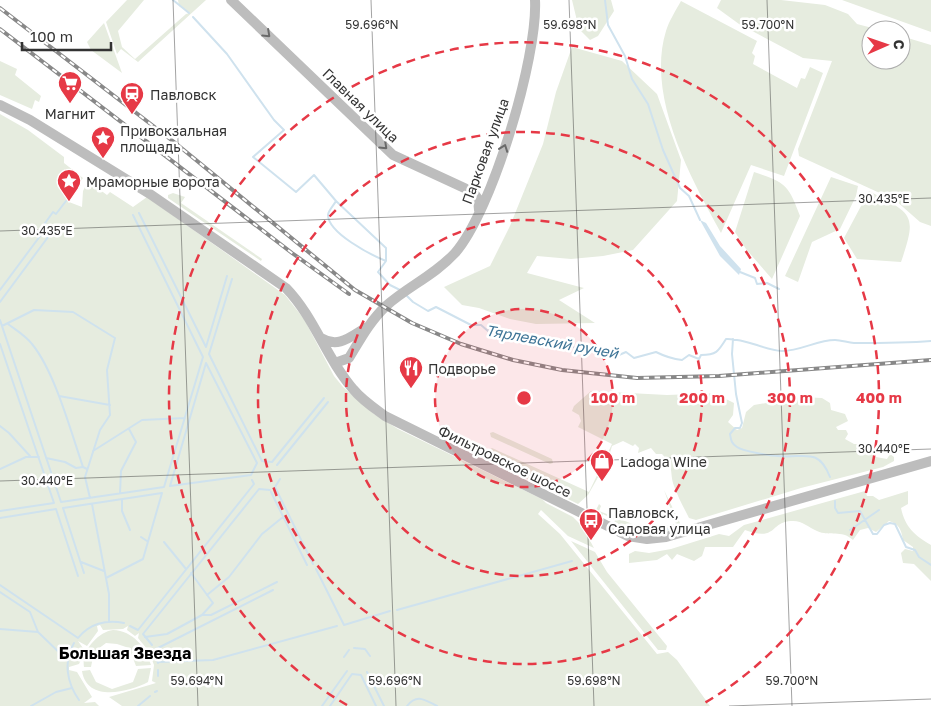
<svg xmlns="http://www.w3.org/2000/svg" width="931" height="706" viewBox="0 0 931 706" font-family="'Golos Text',sans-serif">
<rect width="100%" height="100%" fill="#fff"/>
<path fill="#e6ecdf" d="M 127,0 L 144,0 L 118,31 L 122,47 L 135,59 L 186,14 L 190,13 L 179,6 L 178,0 L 206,0 L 138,62 L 121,49 L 117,54 L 106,22 Z
M 572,0 L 611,0 L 614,11 L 598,36 L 590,40 L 579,29 Z
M 721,0 L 781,0 L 825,5 L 848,14 L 857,24 L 880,30 L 871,30 L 871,60 L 901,60 L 901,36 L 931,45 L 931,226 L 920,222 L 895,200 L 799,156 L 798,149 L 832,61 L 803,58 L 739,24 L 717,8 Z
M 842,0 L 931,0 L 931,32 Z
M 681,1 L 757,41 L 752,53 L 755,56 L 753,64 L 797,88 L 801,78 L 805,79 L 810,67 L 823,73 L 784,176 L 751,165 L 721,233 C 690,177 646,96 666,31 C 669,21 676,10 681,1 Z
M 104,23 L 122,73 L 91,50 L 87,42 Z
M 572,47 L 622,61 L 657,94 L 681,160 L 677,201 L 633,250 L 603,256 L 571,259 L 537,256 L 527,273 L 584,288 L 559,300 L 595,323 L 536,324 L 510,319 L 479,308 L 462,305 L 444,287 L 490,266 L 510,226 L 543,144 L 556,92 Z
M 0,61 L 17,69 L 15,75 L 41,96 L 39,102 L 35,100 L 32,109 L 0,95 Z
M 0,114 L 28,130 L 64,157 L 64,163 L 83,178 L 76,187 L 62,192 L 69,202 L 82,207 L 83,191 L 88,181 L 107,195 L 110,192 L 133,207 L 147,197 L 285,295 L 304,319 L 334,376 L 343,387 L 374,414 L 398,429 L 542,499 L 546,503 L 573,517 L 582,526 L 594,548 L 568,536 L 541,510 L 538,514 L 560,534 L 657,654 L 668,652 L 677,660 L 710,706 L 122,706 L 109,697 L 156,683 L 152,681 L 154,665 L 149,652 L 152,649 L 147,649 L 138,638 L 139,633 L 135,636 L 127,630 L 128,626 L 123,629 L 103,630 L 100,625 L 97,626 L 98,631 L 87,646 L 78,641 L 85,651 L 79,664 L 69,667 L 69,670 L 77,672 L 92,697 L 84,703 L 95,702 L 99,706 L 0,706 Z
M 754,172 C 786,183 788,184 800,216 L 772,279 L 746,249 L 735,232 Z
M 831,177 L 858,186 L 856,196 L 840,229 L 812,242 L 798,282 L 785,276 Z
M 869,191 C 912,214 918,213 901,262 L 857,259 L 844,238 Z
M 173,193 L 185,197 L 181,203 L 262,259 L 261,261 L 168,198 L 168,195 Z
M 591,391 L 667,395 L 721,393 L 722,397 L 734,403 L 733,415 L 728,422 L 737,430 L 742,428 L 746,412 L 754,405 L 801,397 L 822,398 L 830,403 L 831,410 L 845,414 L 848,421 L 836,427 L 838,430 L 846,430 L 848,434 L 845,439 L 854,444 L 863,444 L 866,450 L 876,457 L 887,459 L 890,454 L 894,457 L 894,461 L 883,467 L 801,488 L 696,520 L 689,518 C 684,508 678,497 674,486 C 669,471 675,468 662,454 L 656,454 L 651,448 L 638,453 L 639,448 L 635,444 L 633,446 L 623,441 L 612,446 L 609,456 L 610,461 L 605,465 L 588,495 L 578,504 L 487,459 L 489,450 L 492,448 L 589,492 L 612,444 L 578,427 L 581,421 L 579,415 L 572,411 L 574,406 Z
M 493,432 L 552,459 L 553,463 L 550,464 L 491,437 L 490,433 Z
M 664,490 L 680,523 L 678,528 C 655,536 635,532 614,523 L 615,520 L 603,514 L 601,518 L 594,514 L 599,504 L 601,506 L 599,511 L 643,528 L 676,524 Z
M 865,491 L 867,496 L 873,496 L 879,500 L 908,491 L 908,504 L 901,508 C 905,527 915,536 931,545 L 931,581 L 914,564 L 903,563 L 901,553 L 905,549 L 913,551 L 913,547 L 903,540 C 901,529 899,524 889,521 L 876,532 L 868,528 L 860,530 L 853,540 C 841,529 830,537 817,531 C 808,527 802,520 791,521 C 770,522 777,542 745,530 L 733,547 L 705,547 L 702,556 L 694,561 L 677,554 L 672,560 L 667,554 L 657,560 L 629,563 L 629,554 L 635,551 L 649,553 L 671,549 L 719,534 L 729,536 L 744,525 Z
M 571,541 L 595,552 L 607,572 L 667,646 L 666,650 L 658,650 Z
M 113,630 C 133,631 146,647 151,665 L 136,666 L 129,648 L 117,644 L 106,643 L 94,652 L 91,667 L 84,667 C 81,651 98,632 113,630 Z
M 151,668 L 148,682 C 129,692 87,703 82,671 L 90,670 L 96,682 L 112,689 L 133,682 L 138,669 Z"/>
<path fill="#cfe2ee" d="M 700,220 L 706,223 L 720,246 L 741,269 L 739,275 L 720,256 Z"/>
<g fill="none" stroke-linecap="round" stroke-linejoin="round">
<path stroke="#cfe2ee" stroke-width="2" d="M 173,0 L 189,13
M 605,0 L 608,25 L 625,56 L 632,79 L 648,104 L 663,150 L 680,188 L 689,196 L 700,220
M 193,17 L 227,54 L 274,120 L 284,130 L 253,157 L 296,192 L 314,175 L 336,201 C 334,205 328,211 328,215 C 328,233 371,255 386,261 L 378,272 L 390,285 L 400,290
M 336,201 L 386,248 L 386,261
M 139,213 L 206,347
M 740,272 L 755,278 L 757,284 L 767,283 L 779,289
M 232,279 L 209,354 L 262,461 L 272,462 L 324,398
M 0,290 L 46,228 L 43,226 L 53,212 L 56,214 L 66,201
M 406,295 L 413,302 L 428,311 L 436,307 L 471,325 L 481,325 L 488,331 L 494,328 L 502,333 L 509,332 L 513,336 L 531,337 L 546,343 L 605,352 L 615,350 L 619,355 L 626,352 L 634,358 L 656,352 C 664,356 673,359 682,360 L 689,355 L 699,359 L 701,355 C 716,355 718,352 726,339 C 746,338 763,350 782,351 C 801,351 817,340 835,340 C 842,340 848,343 854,343 C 879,343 905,343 931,341
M 0,302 L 51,233
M 0,320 L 61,502 L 164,487 L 203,357 L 133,215
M 8,324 C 16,330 26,336 32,344 C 55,372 71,432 83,467 L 87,469
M 2,326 L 34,310 L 73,312 L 115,338 L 107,370 L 110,415 L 100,430 L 85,477 L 90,498
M 733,339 L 732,354 L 736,394 L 742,423 L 740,428 L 735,428 L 730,434 C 731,440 731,443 737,447 C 742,451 771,456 778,456 C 803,459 818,446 830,477
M 0,344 L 54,503 L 0,511
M 206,347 L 227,276
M 206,363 L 257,463 L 251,475 L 170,486 Z
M 59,396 L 110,405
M 0,426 L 9,433 L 30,456
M 93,451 L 142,420 L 185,418
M 46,458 L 65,462 L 76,468 L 83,467
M 277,465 L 328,402
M 0,469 L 26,457 L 39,457
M 280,479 L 275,487 L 313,564
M 271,492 L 307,565
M 120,493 L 121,471 L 136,442 L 129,429
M 122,500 L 122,511 L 130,530
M 835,501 L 835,508 L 838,513 L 860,511 L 873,534 L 877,534 L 884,525 L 890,523 L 895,524 L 906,547 L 915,550 L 919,557 L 931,565
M 92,504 L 109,594 L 109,622
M 0,518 L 56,509 L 78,576
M 642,530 L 661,531 L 677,526
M 850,530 L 879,510
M 141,537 L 147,541
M 164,542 L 186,569
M 81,562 L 104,571
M 316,569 L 344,625 L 390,611
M 84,573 L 63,508 L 162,493 L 143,559 L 106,578
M 191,573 L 213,603 L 202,615
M 0,585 L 78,638 C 89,624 106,619 124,623
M 0,592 L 30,612 L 38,632 L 67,660
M 207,595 L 229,577 L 262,534 L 283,517
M 397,610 L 572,561
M 130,626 L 138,630 L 254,484 L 252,480
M 0,629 L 38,632
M 145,637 L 167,634 L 202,615 L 211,615 L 277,582
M 74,643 C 63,662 67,683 79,700
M 152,645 L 143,634 L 259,489 L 270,490
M 354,648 L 365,649 L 370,656
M 344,657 L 349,650
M 158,662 L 213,660 L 337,626
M 158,663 L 154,650 L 273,590
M 367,672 L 384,706
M 158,676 L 158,670
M 155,692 L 157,691
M 31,706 L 56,692 L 72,688
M 138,706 L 150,696
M 322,706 L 347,671
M 330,706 L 352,674 L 361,675 L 376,706
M 407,706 C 417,693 425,700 437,706"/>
<path stroke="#bdbdbd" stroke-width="10" d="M 231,0 L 393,155 L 473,192 L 478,199 L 479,210
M 0,105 L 30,120 L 150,194 L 286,288 C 315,318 326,358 353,389 C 362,400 374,408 385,416 L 628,536 L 647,539 L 666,537 L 931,461
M 321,338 C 339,349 351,336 367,327
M 335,363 L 349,358 C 360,340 370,321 386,306 C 407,287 435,275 455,253 C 492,211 538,57 535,0"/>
<g stroke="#888" stroke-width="4">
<path id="rail" d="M 0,8 L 174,142 L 355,290 L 412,323 L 461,344 L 513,360 L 562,370 L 637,378 L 719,376 L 931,360
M 0,29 L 292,253 L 349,294"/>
</g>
<use href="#rail" stroke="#fff" stroke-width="2" stroke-dasharray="5.5" stroke-linecap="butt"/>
</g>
<defs><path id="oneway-chevron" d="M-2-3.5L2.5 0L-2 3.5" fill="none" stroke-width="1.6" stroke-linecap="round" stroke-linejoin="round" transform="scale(1.25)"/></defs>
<g stroke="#6a6a6a">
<use href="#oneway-chevron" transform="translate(267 34) rotate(43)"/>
<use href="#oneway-chevron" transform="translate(384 146) rotate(43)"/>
<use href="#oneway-chevron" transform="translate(504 148) rotate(-70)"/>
</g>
<path fill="none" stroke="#333" stroke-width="1" stroke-opacity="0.45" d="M 173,0 L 198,706M 371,0 L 396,706M 569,0 L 594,706M 767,0 L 792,706M 0,231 L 931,198M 0,481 L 931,449M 729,706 L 931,699"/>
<circle cx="524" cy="398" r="89" fill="#e63946" fill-opacity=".12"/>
<g fill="none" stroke="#e63946" stroke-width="2.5" stroke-dasharray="9 6">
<circle cx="524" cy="398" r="89"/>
<circle cx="524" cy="398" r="178"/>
<circle cx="524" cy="398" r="266"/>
<path d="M347 705A355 355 0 1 1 701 705"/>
</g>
<defs>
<g id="supermarket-pin" transform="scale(1.25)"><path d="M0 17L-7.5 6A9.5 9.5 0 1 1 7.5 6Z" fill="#e63946" stroke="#fff"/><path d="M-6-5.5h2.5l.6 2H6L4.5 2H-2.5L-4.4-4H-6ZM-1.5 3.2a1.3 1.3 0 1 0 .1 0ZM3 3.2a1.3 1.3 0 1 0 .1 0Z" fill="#fff"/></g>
<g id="station-pin" transform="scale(1.25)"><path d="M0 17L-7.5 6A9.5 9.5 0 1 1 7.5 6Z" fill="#e63946" stroke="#fff"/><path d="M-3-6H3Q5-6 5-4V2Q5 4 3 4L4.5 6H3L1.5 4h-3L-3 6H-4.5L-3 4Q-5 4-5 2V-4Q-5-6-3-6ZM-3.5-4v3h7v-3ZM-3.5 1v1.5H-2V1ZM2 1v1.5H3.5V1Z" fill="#fff"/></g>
<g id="sight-pin" transform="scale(1.25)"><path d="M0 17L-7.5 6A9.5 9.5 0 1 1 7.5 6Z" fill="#e63946" stroke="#fff"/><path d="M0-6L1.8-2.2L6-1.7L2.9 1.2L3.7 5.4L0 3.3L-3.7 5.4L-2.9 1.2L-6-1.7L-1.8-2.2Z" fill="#fff"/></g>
<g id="restaurant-pin" transform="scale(1.25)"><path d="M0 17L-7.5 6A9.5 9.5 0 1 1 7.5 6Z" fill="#e63946" stroke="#fff"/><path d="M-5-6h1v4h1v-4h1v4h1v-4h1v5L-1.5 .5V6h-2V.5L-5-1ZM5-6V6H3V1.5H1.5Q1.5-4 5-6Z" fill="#fff"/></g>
<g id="shop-pin" transform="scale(1.25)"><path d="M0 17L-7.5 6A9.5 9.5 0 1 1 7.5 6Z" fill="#e63946" stroke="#fff"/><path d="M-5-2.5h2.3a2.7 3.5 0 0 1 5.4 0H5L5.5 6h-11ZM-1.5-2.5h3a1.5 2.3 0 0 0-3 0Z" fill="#fff"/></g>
<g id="bus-pin" transform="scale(1.25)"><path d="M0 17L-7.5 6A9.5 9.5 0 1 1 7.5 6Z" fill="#e63946" stroke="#fff"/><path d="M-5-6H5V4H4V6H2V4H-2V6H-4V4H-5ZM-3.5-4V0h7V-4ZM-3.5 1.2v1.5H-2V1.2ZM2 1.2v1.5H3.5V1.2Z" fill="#fff"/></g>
</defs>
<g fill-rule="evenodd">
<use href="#supermarket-pin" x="70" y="83"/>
<use href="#station-pin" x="132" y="94"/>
<use href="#sight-pin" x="103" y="138"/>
<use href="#sight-pin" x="69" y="181"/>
<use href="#restaurant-pin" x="411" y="368"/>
<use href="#shop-pin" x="602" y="461"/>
<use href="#bus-pin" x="591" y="520"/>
</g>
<g text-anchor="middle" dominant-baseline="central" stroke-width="5" stroke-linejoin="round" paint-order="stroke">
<g font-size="14" fill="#333" stroke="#fff" text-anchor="start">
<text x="150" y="94">Павловск</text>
<text x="70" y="113" text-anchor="middle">Магнит</text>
<text x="120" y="130">Привокзальная<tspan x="120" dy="16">площадь</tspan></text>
<text x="86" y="181">Мраморные ворота</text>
<text x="428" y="368">Подворье</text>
<text x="620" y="461">Ladoga Wine</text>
<text x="608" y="512">Павловск,<tspan x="608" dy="16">Садовая улица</tspan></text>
</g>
<g font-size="14" fill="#333" stroke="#fff">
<text transform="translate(361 105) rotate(44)">Главная улица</text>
<text transform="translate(485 151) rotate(-70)">Парковая улица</text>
<text transform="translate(505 461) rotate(26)">Фильтровское шоссе</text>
</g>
<g font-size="15" font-style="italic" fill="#3f7597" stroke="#fff">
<text transform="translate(552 341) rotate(10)">Тярлевский ручей</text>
</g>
<g font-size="16" font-weight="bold" fill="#000" stroke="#fff">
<text x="125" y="653">Большая Звезда</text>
</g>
</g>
<g font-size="12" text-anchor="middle" fill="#333" stroke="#fff" stroke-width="5" stroke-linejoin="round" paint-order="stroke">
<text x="372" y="29">59.696°N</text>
<text x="570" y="29">59.698°N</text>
<text x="768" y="29">59.700°N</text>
<text x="884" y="203">30.435°E</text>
<text x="47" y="235">30.435°E</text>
<text x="884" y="453">30.440°E</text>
<text x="47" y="485">30.440°E</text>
<text x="197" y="685">59.694°N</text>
<text x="395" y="685">59.696°N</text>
<text x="594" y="685">59.698°N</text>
<text x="792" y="685">59.700°N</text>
</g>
<circle cx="524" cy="398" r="8" fill="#e63946" stroke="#fff" stroke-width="2.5"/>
<g font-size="15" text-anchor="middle" font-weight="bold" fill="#e63946" stroke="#fff" stroke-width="5" stroke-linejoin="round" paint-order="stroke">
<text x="613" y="403">100 m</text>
<text x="702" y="403">200 m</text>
<text x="790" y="403">300 m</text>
<text x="879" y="403">400 m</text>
</g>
<g transform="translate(886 45) rotate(88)"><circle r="24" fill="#ffffff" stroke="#adadad"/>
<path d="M0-4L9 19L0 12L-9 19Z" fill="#e63946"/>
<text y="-8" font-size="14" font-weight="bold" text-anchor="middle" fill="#333333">С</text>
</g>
<path d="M22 42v8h89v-8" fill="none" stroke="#333333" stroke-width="2.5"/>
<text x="30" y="42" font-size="15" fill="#333333" stroke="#ffffff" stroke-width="4" paint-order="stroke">100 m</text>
</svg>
